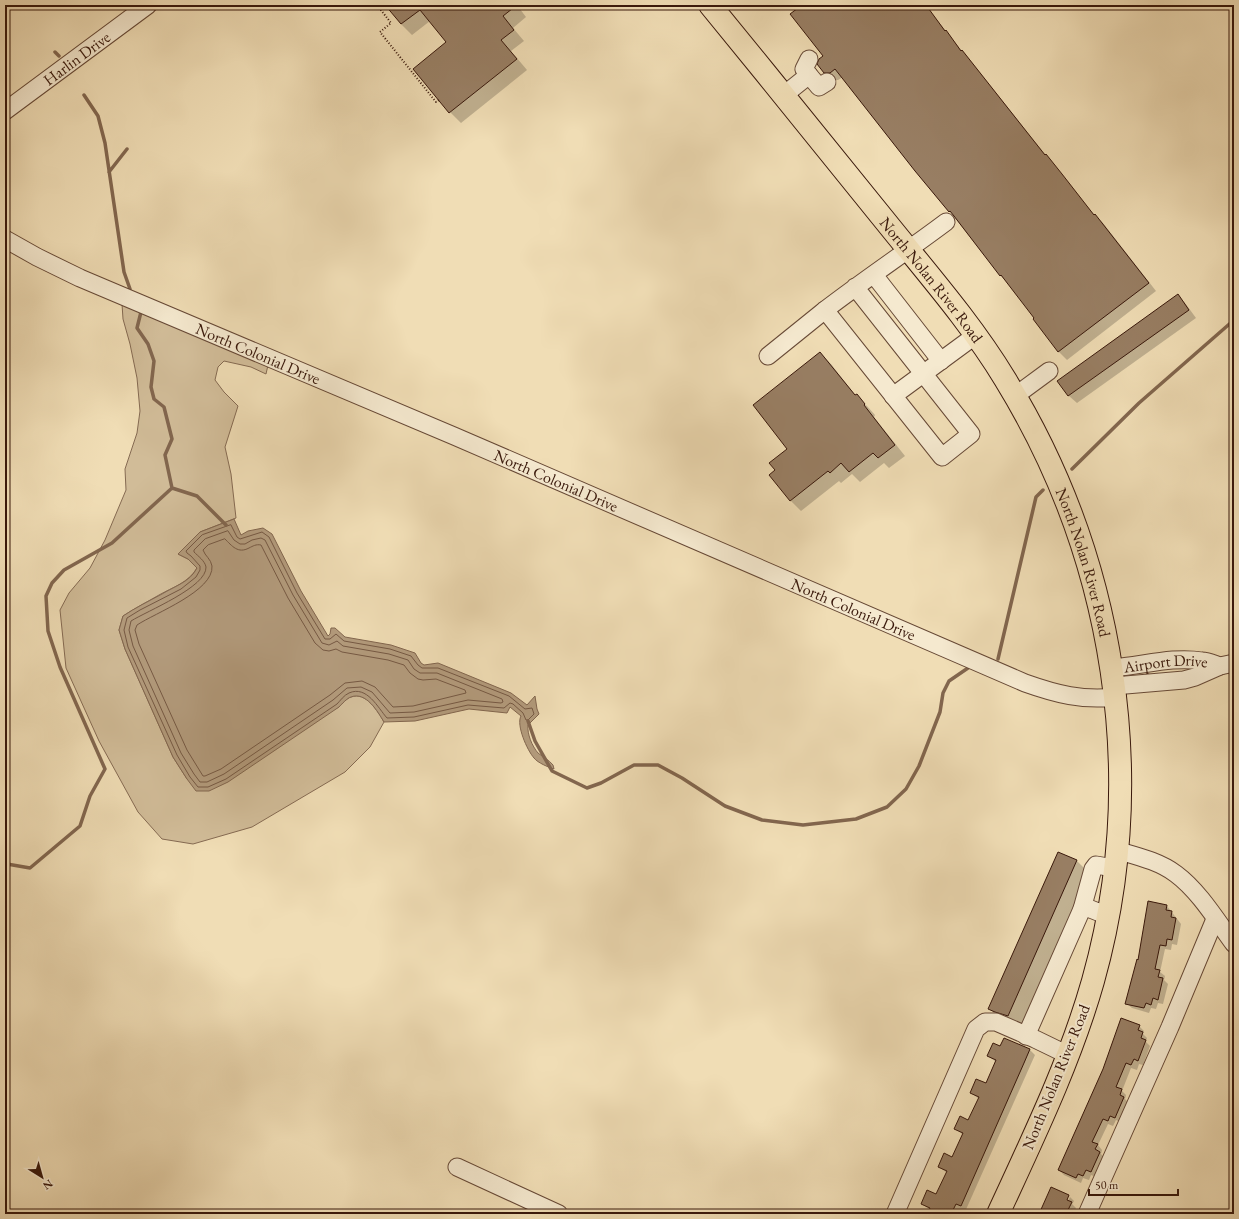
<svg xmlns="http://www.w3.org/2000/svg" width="1239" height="1219" viewBox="0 0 1239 1219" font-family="'EB Garamond',serif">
<rect width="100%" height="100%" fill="#f0ddb5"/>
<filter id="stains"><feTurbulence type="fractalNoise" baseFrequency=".005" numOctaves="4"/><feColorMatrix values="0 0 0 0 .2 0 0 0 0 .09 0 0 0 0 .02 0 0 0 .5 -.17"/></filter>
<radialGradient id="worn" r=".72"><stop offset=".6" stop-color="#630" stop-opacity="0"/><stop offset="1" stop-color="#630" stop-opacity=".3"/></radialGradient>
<path fill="#d1bc98" stroke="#856a52" d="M 122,304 L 268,365 L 266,374 L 251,367 L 224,361 L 218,367 L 215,380 L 224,392 L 238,406 L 225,447 L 231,474 L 236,518 L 200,532 L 178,554 L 188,559 L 197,568 C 188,583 173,587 159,595 C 147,602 135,608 123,616 L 119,630 L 125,649 L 173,757 L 187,779 L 339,707 C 342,704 347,698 351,697 C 366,691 378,712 384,722 L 370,747 L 345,772 L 252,827 L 193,844 L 162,839 L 138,812 L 99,741 L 66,668 L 60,610 L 69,593 L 90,568 L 105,540 L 126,490 L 125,469 L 137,433 L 140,411 L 137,378 L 130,344 L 123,319 Z"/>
<path fill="#b29a7b" stroke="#82664e" d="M 234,519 L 241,535 L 248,531 L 263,528 L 272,534 L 301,591 L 328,636 L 330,634 L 331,628 L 335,628 L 345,637 L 391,645 L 415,653 L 421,663 L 424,665 L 438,663 L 511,693 L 527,705 L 535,696 L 537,709 L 539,714 L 528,725 C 527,734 532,746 538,753 C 543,757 549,760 553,765 L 554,769 C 548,767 538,763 534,758 C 527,750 516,725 521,716 L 510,707 L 507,713 L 469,709 L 415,721 L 384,722 C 378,712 366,691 351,697 C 347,698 342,704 339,707 L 228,782 L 209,791 L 196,791 L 187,779 L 173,757 L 125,649 L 119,630 L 123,616 C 135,608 149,601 162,594 C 175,586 190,582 197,568 L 188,559 L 178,554 L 200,532 Z"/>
<path fill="#0003" d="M 386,5 L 517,5 L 526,17 L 513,28 L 524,41 L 511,51 L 527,70 L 461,123 L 450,112 L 415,69 L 447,43 L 430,21 L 412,35 L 401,24 Z
M 804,5 L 925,5 L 1095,216 L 1103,223 L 1156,291 L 1067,360 L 1059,352 L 1034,319 L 1036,318 L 1008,283 L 1000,275 L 843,77 L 838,80 L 833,80 L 825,72 L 824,56 Z
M 1178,295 L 1185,303 L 1196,318 L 1077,403 L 1069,396 L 1058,381 Z
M 820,353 L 831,364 L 856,396 L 867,406 L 875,415 L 874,417 L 905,456 L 889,468 L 884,463 L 860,482 L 852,474 L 841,483 L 839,481 L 801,511 L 790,500 L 777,470 L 788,449 Z
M 1058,853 L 1077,861 L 1093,877 L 1024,1032 L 1005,1025 L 989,1008 Z
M 1167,906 L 1181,924 L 1177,945 L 1172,944 L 1171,950 L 1165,949 L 1160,972 L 1165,976 L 1164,980 L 1168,984 L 1163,1004 L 1158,1003 L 1156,1009 L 1151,1008 L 1149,1013 L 1132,1008 L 1126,1003 L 1139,961 Z
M 1139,1026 L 1144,1031 L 1143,1034 L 1147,1038 L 1146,1042 L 1150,1046 L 1143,1065 L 1139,1064 L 1137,1070 L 1131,1068 L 1122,1091 L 1126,1095 L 1125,1099 L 1129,1103 L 1120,1122 L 1116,1120 L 1113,1126 L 1108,1124 L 1098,1145 L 1102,1150 L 1101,1154 L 1104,1157 L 1096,1177 L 1091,1175 L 1089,1180 L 1083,1178 L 1081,1183 L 1064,1175 L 1059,1170 Z
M 1001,1047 L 1030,1050 L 1035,1055 L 964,1214 L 928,1214 L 930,1210 L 922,1204 L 937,1196 L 947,1173 L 939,1167 L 953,1158 L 963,1135 L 956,1129 L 969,1121 L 979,1099 L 971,1093 L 986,1084 L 996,1062 L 988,1056 Z
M 1052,1188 L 1070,1197 L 1067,1197 L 1066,1205 L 1070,1197 L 1074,1201 L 1072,1204 L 1076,1208 L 1074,1212 L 1076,1214 L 1040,1214 Z"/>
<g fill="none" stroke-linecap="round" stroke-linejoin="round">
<path stroke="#765943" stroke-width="1" d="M 231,525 L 237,537 L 240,539 L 262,532 L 269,537 L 297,593 L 325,639 L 330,639 L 336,634 L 344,641 L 390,649 L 411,656 L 418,665 L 422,668 L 438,668 L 509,696 L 525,709 L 532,708 L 534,714 L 528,720 L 526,720 L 523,713 L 513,704 L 510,703 L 504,708 L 468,705 L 414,717 L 387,718 C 378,708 367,685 349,693 C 344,695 340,701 337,704 L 226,779 L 208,787 L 198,787 L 190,777 L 177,755 L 128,647 L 124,630 L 127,618 L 140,610 L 181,589 L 196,577 L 200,570 L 200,566 L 191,556 L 187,553 L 186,551 L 202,535 Z
M 228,531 L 234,540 L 240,544 L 245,544 L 252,540 L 261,538 L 265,540 L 293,595 L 322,643 L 329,645 L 337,641 L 343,646 L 389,654 L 408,660 L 414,669 L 420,673 L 437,673 L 502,699 L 503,702 L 501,703 L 468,700 L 414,712 L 390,713 L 372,692 L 361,687 L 347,688 L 333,700 L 224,774 L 207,782 L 200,782 L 194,774 L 181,753 L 133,646 L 129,630 L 131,621 C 147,611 207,587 206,567 C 205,561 198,556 194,552 L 194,550 L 205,539 Z
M 225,539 C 232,546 238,554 249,548 C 253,546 256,544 261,545 L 288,598 L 315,643 L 323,650 L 329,651 L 336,649 L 342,652 L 388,660 L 404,665 L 410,673 L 418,679 L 423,680 L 436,679 L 465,690 L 466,693 L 413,706 L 393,707 L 375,687 L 362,681 L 345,683 L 330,695 L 221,769 L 205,776 L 203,776 L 187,750 L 139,644 L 135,630 L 137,625 C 155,613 214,591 212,566 C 211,559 205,556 203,550 L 208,545 Z"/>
<path stroke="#82664e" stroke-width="3.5" d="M 55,52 L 59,56
M 84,95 L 98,116 L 105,143 L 124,272 L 130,289
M 109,172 L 127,149
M 1072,469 L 1139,403 L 1234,320
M 172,488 L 197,496 L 226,525
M 998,659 L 1036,497 L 1043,490
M 528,721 L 535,741 L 552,771 L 587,788 L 601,783 L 634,765 L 658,765 L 682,778 L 725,806 L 762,820 L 803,825 L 856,819 L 887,807 L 906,789 L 919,766 L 940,712 L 943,693 L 949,681 L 968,668
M 5,861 L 7,864 L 30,868 L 80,826 L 90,796 L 105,769 L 60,667 L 48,631 L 46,596 L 52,583 L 64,570 L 112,543 L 172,488 L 165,455 L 172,439 L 164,407 L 154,399 L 151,387 L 154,361 L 148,344 L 137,328 L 141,312"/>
</g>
<path fill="#987e63" stroke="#39180b" d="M 385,5 L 517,5 L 503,16 L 514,30 L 501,40 L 517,59 L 449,113 L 413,69 L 446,42 L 420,10 L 401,24 Z
M 802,5 L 926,5 L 945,31 L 946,30 L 961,51 L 962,50 L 1045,155 L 1046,154 L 1062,174 L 1094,215 L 1095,214 L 1149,283 L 1058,352 L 1033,319 L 1034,318 L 1001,275 L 1000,276 L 954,216 L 950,211 L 949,212 L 915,171 L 835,69 L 830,73 L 824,73 L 817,64 L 819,59 L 823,56 L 790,14 Z
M 1178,294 L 1189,310 L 1068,396 L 1057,381 Z
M 820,352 L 855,395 L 857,394 L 865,404 L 864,405 L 895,445 L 878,458 L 873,453 L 849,472 L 841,463 L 830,473 L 828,471 L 790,501 L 769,475 L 775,470 L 769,463 L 787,449 L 753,405 Z
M 1058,852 L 1077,860 L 1008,1016 L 995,1012 L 988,1009 Z
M 1148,901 L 1167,905 L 1166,910 L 1172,911 L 1171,917 L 1176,918 L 1172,940 L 1167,939 L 1166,946 L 1160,945 L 1155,969 L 1160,970 L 1158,977 L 1163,978 L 1158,1000 L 1153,998 L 1151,1005 L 1146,1003 L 1144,1008 L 1125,1004 L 1137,959 L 1138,960 Z
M 1121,1018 L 1140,1025 L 1138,1030 L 1143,1032 L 1141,1038 L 1146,1040 L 1138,1061 L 1134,1059 L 1131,1065 L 1126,1063 L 1116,1087 L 1122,1089 L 1120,1095 L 1124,1097 L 1115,1118 L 1110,1116 L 1108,1121 L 1103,1119 L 1092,1142 L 1098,1144 L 1095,1149 L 1100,1152 L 1091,1172 L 1086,1170 L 1083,1176 L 1078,1174 L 1076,1178 L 1058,1170 L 1103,1069 Z
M 1004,1038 L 1030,1049 L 1024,1063 L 961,1206 L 956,1204 L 951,1214 L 927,1214 L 930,1208 L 921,1204 L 927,1190 L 936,1194 L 947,1171 L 938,1167 L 944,1153 L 952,1157 L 963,1133 L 954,1129 L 960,1116 L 968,1120 L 979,1097 L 970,1093 L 976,1079 L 986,1083 L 996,1060 L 987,1056 L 993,1043 L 1000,1046 Z
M 1051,1187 L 1069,1195 L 1067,1200 L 1072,1202 L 1066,1214 L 1039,1214 Z"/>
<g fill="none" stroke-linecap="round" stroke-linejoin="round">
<g stroke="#674936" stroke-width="19">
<g id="minor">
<path d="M 809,59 L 804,69 L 819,87 L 827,82"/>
<path d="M 784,95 L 809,75"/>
<path id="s1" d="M 5,111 L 148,5"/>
<path id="s2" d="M 5,239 L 37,257 L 80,278 L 454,436 L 1025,683 C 1056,694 1083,701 1115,697"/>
<path d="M 874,275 L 941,361"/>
<path d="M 855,287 L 971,434 L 942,457 L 825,310 C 864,280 906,252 946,222"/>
<path d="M 768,356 L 825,310"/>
<path d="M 893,396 L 976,335"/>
<path d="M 1015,396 L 1049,371"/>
<path id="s3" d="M 1112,668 C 1142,666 1172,656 1202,661 C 1208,661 1214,664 1220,666"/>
<path d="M 1114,686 L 1184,680 L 1195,677 L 1220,666 L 1234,663"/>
<path d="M 1116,850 C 1136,856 1159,861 1176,874 C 1199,891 1217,921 1234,944"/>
<path d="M 1082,909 L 1093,869 L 1096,865 L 1114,868"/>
<path d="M 1026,1036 L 1082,909 L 1088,908 L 1108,916"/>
<path d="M 457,1167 L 559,1214"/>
<path d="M 895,1214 L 976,1029 L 985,1022 L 996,1022 L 1035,1039 L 1068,1055"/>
<path d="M 1087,1214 L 1170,1027 L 1215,919"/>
</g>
</g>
<g stroke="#39180b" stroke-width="24">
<g id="major">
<path id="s4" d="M 710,5 C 769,77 827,149 886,222 C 927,273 971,323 1005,379 C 1115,558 1150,778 1093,981 C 1070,1062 1033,1138 998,1214"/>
</g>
</g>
<path stroke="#39180b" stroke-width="2" stroke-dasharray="1 2" stroke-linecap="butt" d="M 377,5 L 391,23 L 380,32 L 436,102 L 439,100"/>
<use href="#minor" stroke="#f5e9cf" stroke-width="17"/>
<use href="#major" stroke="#f0ddb5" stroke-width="22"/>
</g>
<g text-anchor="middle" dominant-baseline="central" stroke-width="4" stroke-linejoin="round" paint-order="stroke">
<g font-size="16" fill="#39180b" stroke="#f5e9cf">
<text stroke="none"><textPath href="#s1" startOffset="89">Harlin Drive</textPath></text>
<text stroke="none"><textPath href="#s4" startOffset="353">North Nolan River Road</textPath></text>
<text stroke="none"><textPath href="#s2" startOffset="278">North Colonial Drive</textPath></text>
<text stroke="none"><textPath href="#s2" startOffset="602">North Colonial Drive</textPath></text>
<text stroke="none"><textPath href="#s4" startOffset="677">North Nolan River Road</textPath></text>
<text stroke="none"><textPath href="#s2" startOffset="926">North Colonial Drive</textPath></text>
<text stroke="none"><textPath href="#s3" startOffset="54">Airport Drive</textPath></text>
<text transform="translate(1056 1077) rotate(-68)">North Nolan River Road</text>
</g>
</g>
<rect width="1239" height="1219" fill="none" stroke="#f0ddb5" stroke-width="20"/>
<rect x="6" y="6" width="1227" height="1207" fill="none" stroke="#39180b" stroke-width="2"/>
<rect x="10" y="10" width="1219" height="1199" fill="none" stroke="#39180b"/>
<g transform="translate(42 1177) rotate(143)" stroke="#f5e9cf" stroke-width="3" paint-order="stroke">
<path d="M0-3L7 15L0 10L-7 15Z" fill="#39180b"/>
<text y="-6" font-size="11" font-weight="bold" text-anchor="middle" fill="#39180b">N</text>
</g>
<path d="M1089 1189v6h89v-6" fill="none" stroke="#39180b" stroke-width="2"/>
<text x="1095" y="1189" font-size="12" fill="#39180b" stroke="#f5e9cf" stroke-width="3" paint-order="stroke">50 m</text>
<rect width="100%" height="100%" filter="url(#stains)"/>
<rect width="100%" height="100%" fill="url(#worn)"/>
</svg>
